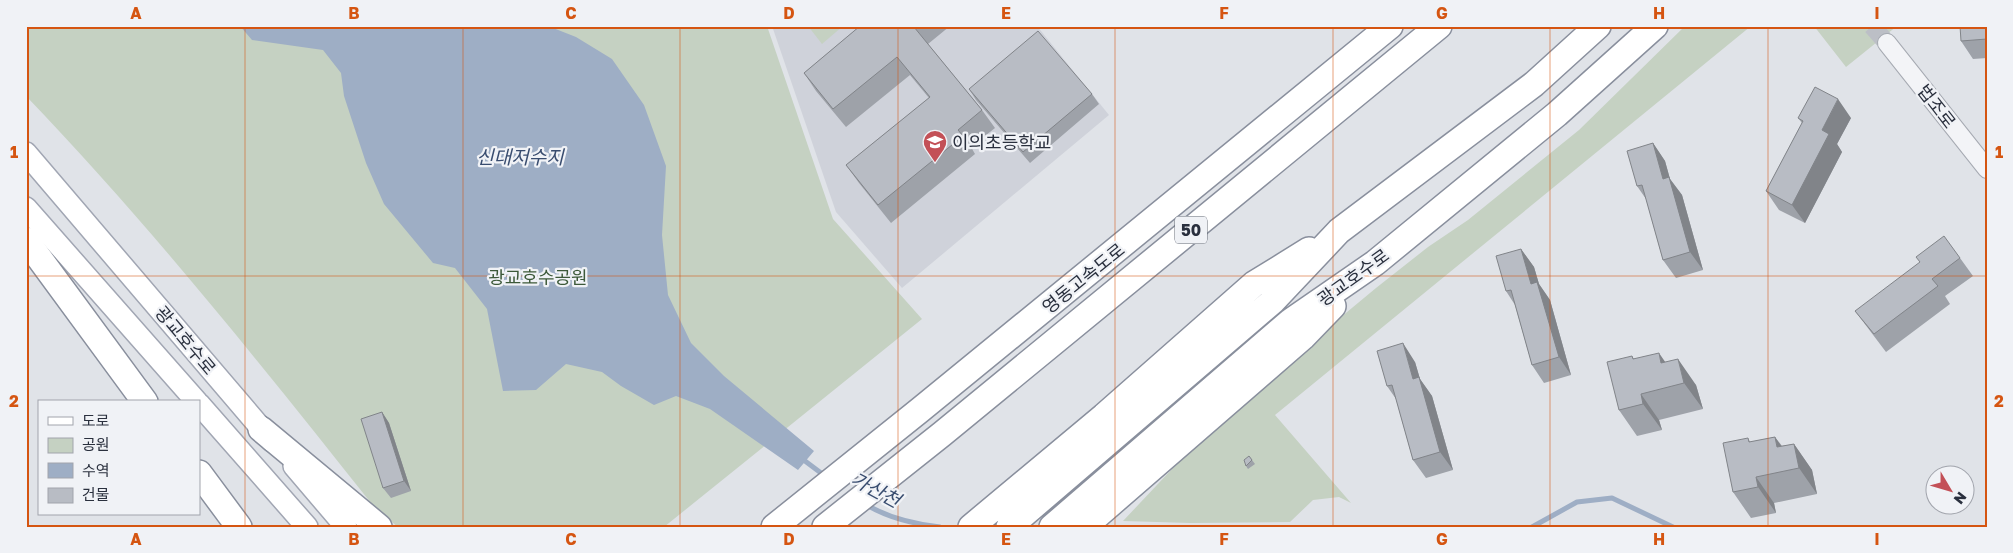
<svg xmlns="http://www.w3.org/2000/svg" width="2013" height="553" viewBox="0 0 2013 553" font-family="'Golos Text','Noto Sans KR',sans-serif">
<rect width="100%" height="100%" fill="#e0e3e8"/>
<path fill="#cfd2da" d="M 772,26 L 1037,26 L 1109,115 L 902,288 L 836,212 Z"/>
<path fill="#c5d1c2" d="M 26,26 L 767,26 L 833,219 L 922,319 L 664,527 L 398,527 L 375,508 C 263,367 151,226 26,96 Z
M 808,26 L 843,26 L 822,44 Z
M 1685,26 L 1751,26 L 1275,415 L 1351,503 L 1339,497 L 1313,500 L 1290,522 L 1191,523 L 1123,521 L 1223,415 L 1376,288 L 1428,247 L 1468,220 L 1579,130 Z
M 1814,26 L 1897,26 L 1846,67 Z"/>
<path fill="#9eaec5" d="M 240,26 L 548,26 L 576,37 L 612,59 L 644,105 L 666,166 L 662,235 L 668,295 L 691,343 L 724,376 L 814,451 L 798,470 L 710,409 L 676,396 L 654,405 L 621,386 L 602,372 L 566,364 L 536,390 L 503,391 L 487,309 L 455,268 L 433,263 L 384,204 L 366,163 L 344,96 L 341,73 L 323,50 L 252,40 Z"/>
<g fill="none" stroke-linecap="round" stroke-linejoin="round">
<path stroke="#9eaec5" stroke-width="5" d="M 805,461 L 825,476
M 865,504 C 888,518 913,524 940,527
M 1532,527 L 1577,502 L 1612,498 L 1673,527"/>
<path stroke="#bcbfc6" stroke-width="18" stroke-dasharray="18 9" stroke-linecap="butt" d="M 1872,26 L 1887,43"/>
<g stroke="#a6aab2" stroke-width="20">
<path id="minor" d="M 1887,43 L 1987,169"/>
</g>
<g stroke="#a1a6b3" stroke-width="24">
<path id="major" d="M 26,153 L 272,441
M 26,208 L 197,402
M 199,404 L 307,527
M 294,466 L 346,527"/>
</g>
<g stroke="#898f9d" stroke-width="28">
<path id="highway" d="M 26,240 L 145,402
M 261,429 L 379,527
M 199,473 L 239,527
M 774,527 L 920,410 L 1390,26
M 825,527 L 942,434 L 1439,26
M 971,527 L 1104,416 L 1254,284 L 1309,250
M 1009,527 L 1273,301 L 1339,231 L 1534,84 L 1598,26
M 1052,527 L 1291,321 L 1375,263 L 1557,114 L 1655,26
M 1084,527 L 1303,337 L 1333,306"/>
</g>
<use href="#minor" stroke="#f3f4f7" stroke-width="18"/>
<use href="#major" stroke="#fff" stroke-width="21"/>
<use href="#highway" stroke="#fff" stroke-width="25"/>
</g>
<path fill="#9ea2a9" d="M 860,26 L 950,26 L 928,44 L 982,110 L 995,128 L 971,147 L 975,154 L 891,223 L 859,183 L 846,165 L 929,98 L 910,75 L 846,127 L 816,91 L 804,73 Z
M 1987,26 L 1987,58 L 1973,59 L 1961,41 Z
M 969,89 L 1092,94 L 1099,104 L 1030,163 L 976,100 Z
M 1798,118 L 1851,118 L 1837,144 L 1842,152 L 1805,223 L 1779,210 L 1766,191 L 1802,123 Z
M 1653,143 L 1665,161 L 1670,179 L 1682,195 L 1703,270 L 1676,278 L 1663,260 L 1646,199 L 1637,186 Z
M 1521,249 L 1534,267 L 1539,284 L 1550,300 L 1571,375 L 1544,383 L 1532,365 L 1515,305 L 1506,291 Z
M 1960,258 L 1973,276 L 1945,296 L 1950,304 L 1886,352 L 1855,311 Z
M 1632,356 L 1634,359 L 1665,362 L 1696,385 L 1703,409 L 1659,420 L 1662,430 L 1637,436 L 1619,410 Z
M 1415,362 L 1420,379 L 1432,396 L 1453,470 L 1426,478 L 1413,460 L 1396,399 L 1387,386 Z
M 382,412 L 389,423 L 411,491 L 391,498 L 383,488 Z
M 1775,437 L 1782,446 L 1794,444 L 1812,470 L 1817,494 L 1774,503 L 1776,513 L 1751,518 L 1733,492 L 1748,438 L 1750,442 Z
M 1249,456 L 1255,464 L 1248,469 L 1246,466 Z"/>
<path fill="#818489" d="M 1838,99 L 1851,118 L 1837,144 L 1842,152 L 1805,223 L 1792,205 L 1822,130 Z
M 1653,143 L 1665,161 L 1670,179 L 1682,195 L 1703,270 L 1690,252 L 1663,179 Z
M 1521,249 L 1534,267 L 1539,284 L 1550,300 L 1571,375 L 1559,357 L 1531,284 Z
M 1403,343 L 1415,362 L 1420,379 L 1432,396 L 1453,470 L 1440,452 L 1413,379 Z
M 1659,353 L 1677,379 L 1661,363 Z
M 1678,359 L 1696,385 L 1703,409 L 1684,383 Z
M 1641,394 L 1659,420 L 1662,430 L 1643,404 Z
M 382,412 L 389,423 L 411,491 L 404,481 Z
M 1775,437 L 1793,463 L 1777,447 Z
M 1794,444 L 1812,470 L 1817,494 L 1799,468 Z
M 1756,477 L 1774,503 L 1776,513 L 1758,487 Z"/>
<path fill="#b8bcc4" stroke="#818489" d="M 860,26 L 915,26 L 914,27 L 982,110 L 958,130 L 963,136 L 878,205 L 846,165 L 930,97 L 897,57 L 833,109 L 804,73 Z
M 1960,26 L 1987,26 L 1987,39 L 1961,41 Z
M 1038,31 L 1092,94 L 1023,152 L 969,89 Z
M 1815,87 L 1838,99 L 1822,130 L 1829,134 L 1792,205 L 1766,191 L 1803,121 L 1798,118 Z
M 1653,143 L 1663,179 L 1669,177 L 1690,252 L 1663,260 L 1642,185 L 1637,186 L 1627,151 Z
M 1944,236 L 1960,258 L 1932,279 L 1938,286 L 1874,334 L 1855,311 L 1920,262 L 1916,257 Z
M 1521,249 L 1531,284 L 1537,282 L 1559,357 L 1532,365 L 1511,290 L 1506,291 L 1496,256 Z
M 1403,343 L 1413,379 L 1419,377 L 1440,452 L 1413,460 L 1392,385 L 1387,386 L 1377,351 Z
M 1659,353 L 1661,363 L 1678,359 L 1684,383 L 1641,394 L 1643,404 L 1619,410 L 1607,362 L 1632,356 L 1633,359 Z
M 382,412 L 404,481 L 383,488 L 361,419 Z
M 1775,437 L 1777,447 L 1794,444 L 1799,468 L 1756,477 L 1758,487 L 1733,492 L 1723,443 L 1748,438 L 1749,442 Z
M 1249,456 L 1252,460 L 1246,466 L 1244,460 Z"/>
<path fill="none" stroke="#d55511" stroke-width="1" stroke-opacity="0.55" d="M 245,26 L 245,527M 463,26 L 463,527M 680,26 L 680,527M 898,26 L 898,527M 1115,26 L 1115,527M 1333,26 L 1333,527M 1550,26 L 1550,527M 1768,26 L 1768,527M 26,276 L 1987,276"/>
<defs>
<g id="school-pin" transform="scale(1.25)"><path d="M0 17L-7.5 6A9.5 9.5 0 1 1 7.5 6Z" fill="#c35057" stroke="#f0f2f6"/><path d="M0-5L7-2L0 1L-7-2ZM-4 1L0 2.5L4 1V4Q0 6-4 4Z" fill="#fff"/></g>
</defs>
<g fill-rule="evenodd">
<use href="#school-pin" x="935" y="142"/>
</g>
<g text-anchor="middle" dominant-baseline="central" stroke-width="4.5" stroke-linejoin="round" paint-order="stroke">
<rect fill="#f0f2f6" stroke="#656a75" stroke-width="1" x="1175" y="216.5" width="32" height="27" rx="4"/>
<g font-size="16" font-weight="bold" fill="#2a303e">
<text x="1191" y="230">50</text>
</g>
<g font-size="18" fill="#2a303e" stroke="#f0f2f6">
<text transform="translate(1937 106) rotate(52)">법조로</text>
<text transform="translate(1353 277) rotate(-36)">광교호수로</text>
<text transform="translate(1083 278) rotate(-39)">영동고속도로</text>
<text transform="translate(186 340) rotate(50)">광교호수로</text>
</g>
<g font-size="18" fill="#2a303e" stroke="#f0f2f6" text-anchor="start">
<text x="952" y="142">이의초등학교</text>
</g>
<g font-size="18" fill="#3c5939" stroke="#f0f2f6">
<text x="538" y="277">광교호수공원</text>
</g>
<g font-size="19" font-style="italic" fill="#384c6f" stroke="#f0f2f6">
<text x="520" y="156">신대저수지</text>
<text transform="translate(876 489) rotate(28)">가산천</text>
</g>
</g>
<rect width="2013" height="553" fill="none" stroke="#f0f2f6" stroke-width="55"/>
<rect x="38" y="400" width="162" height="115" fill="#f0f2f6" stroke="#a1a4ac"/>
<rect x="48" y="417" width="25" height="8" fill="#ffffff" stroke="#a1a4ac"/>
<text x="82" y="426" font-size="15" fill="#2a303e">도로</text>
<rect x="48" y="438" width="25" height="15" fill="#c5d1c2" stroke="#a1a4ac"/>
<text x="82" y="450" font-size="15" fill="#2a303e">공원</text>
<rect x="48" y="463" width="25" height="15" fill="#9eaec5" stroke="#a1a4ac"/>
<text x="82" y="476" font-size="15" fill="#2a303e">수역</text>
<rect x="48" y="488" width="25" height="15" fill="#b8bcc4" stroke="#a1a4ac"/>
<text x="82" y="500" font-size="15" fill="#2a303e">건물</text>
<g transform="translate(1950 490) rotate(128)"><circle r="24" fill="#f0f2f6" stroke="#a1a4ac"/>
<path d="M0-4L9 19L0 12L-9 19Z" fill="#c35057"/>
<text y="-8" font-size="14" font-weight="bold" text-anchor="middle" fill="#2a303e">N</text>
</g>
<rect x="28" y="28" width="1958" height="498" fill="none" stroke="#d55511" stroke-width="2"/>
<g font-size="16" text-anchor="middle" font-weight="bold" fill="#d55511">
<text x="136" y="19">A</text>
<text x="354" y="19">B</text>
<text x="571" y="19">C</text>
<text x="789" y="19">D</text>
<text x="1006" y="19">E</text>
<text x="1224" y="19">F</text>
<text x="1442" y="19">G</text>
<text x="1659" y="19">H</text>
<text x="1877" y="19">I</text>
<text x="14" y="158">1</text>
<text x="1999" y="158">1</text>
<text x="14" y="407">2</text>
<text x="1999" y="407">2</text>
<text x="136" y="545">A</text>
<text x="354" y="545">B</text>
<text x="571" y="545">C</text>
<text x="789" y="545">D</text>
<text x="1006" y="545">E</text>
<text x="1224" y="545">F</text>
<text x="1442" y="545">G</text>
<text x="1659" y="545">H</text>
<text x="1877" y="545">I</text>
</g>
</svg>
